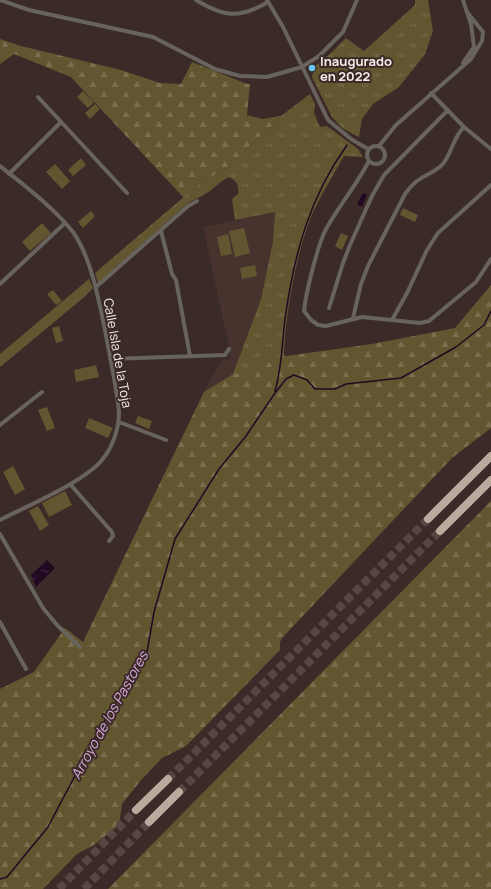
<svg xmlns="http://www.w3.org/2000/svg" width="491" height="889" viewBox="0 0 491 889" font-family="Manrope,sans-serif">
<defs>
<pattern id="forest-firs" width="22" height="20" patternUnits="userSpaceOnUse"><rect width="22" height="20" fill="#625631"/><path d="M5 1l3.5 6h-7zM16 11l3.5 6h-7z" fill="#796f4f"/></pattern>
<pattern id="park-tufts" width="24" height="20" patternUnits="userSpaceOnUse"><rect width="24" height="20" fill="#625631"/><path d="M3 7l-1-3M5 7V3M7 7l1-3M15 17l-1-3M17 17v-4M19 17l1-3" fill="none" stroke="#796f4f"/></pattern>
<pattern id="water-ripples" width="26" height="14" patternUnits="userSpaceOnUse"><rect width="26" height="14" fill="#220823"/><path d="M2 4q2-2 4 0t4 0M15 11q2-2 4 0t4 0" fill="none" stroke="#432c43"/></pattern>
</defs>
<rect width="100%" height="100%" fill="#3a2a28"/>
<path fill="#48322e" d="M 275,212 L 274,235 L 261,299 L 233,374 L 204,392 L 222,359 L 230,360 L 228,342 L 203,227 Z"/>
<path fill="#625631" d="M 83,91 L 94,102 L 88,108 L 77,97 Z
M 95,104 L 100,109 L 90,119 L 85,113 Z
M 81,158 L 86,165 L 73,176 L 68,170 Z
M 55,164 L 70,181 L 62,189 L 46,172 Z
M 403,208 L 418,215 L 415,222 L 400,215 Z
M 91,211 L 95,216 L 83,228 L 78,222 Z
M 42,223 L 51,233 L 30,251 L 22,242 Z
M 244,228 L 250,253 L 235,257 L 229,231 Z
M 341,233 L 348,236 L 342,250 L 335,246 Z
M 228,234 L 232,254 L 221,256 L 217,237 Z
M 255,265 L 257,276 L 242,279 L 240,268 Z
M 53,290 L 62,301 L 56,305 L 47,294 Z
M 59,326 L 63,341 L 56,343 L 52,328 Z
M 96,365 L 99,377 L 76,382 L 74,370 Z
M 47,407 L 55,428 L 47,431 L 38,410 Z
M 138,416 L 152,421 L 149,429 L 135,423 Z
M 89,418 L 113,428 L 108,438 L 85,428 Z
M 13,466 L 25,489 L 15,495 L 3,472 Z
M 65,491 L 72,505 L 49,517 L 42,503 Z
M 38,506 L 49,525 L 40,531 L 29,511 Z"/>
<path fill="url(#forest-firs)" d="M 0,39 L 21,46 L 121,70 L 160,83 L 181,84 L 192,62 L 247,84 L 250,84 L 247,115 L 262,119 L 281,116 L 269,129 L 227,168 L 199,184 L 184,198 L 71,77 L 14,54 L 0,64 Z
M 491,285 L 491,428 L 452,458 L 282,638 L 280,642 L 280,650 L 186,746 L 162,758 L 142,779 L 122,804 L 119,825 L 94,845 L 77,854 L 43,889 L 0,889 L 0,689 L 34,672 L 65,628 L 83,642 L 204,392 L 233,374 L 279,357 L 372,344 L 455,328 Z
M 491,501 L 491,889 L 108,889 Z"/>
<path fill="url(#park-tufts)" d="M 415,0 L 428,0 L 433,31 L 425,54 L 399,87 L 373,104 L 362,119 L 359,137 L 342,128 L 332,117 L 312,77 L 314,67 L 330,54 L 346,38 L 364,51 L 415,5 Z
M 310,94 L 315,104 L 314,113 L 320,127 L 327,126 L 358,149 L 363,157 L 344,156 C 334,174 323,191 314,210 C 297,248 285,315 284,357 L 233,374 L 261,299 L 273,241 L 275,212 L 235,220 L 232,199 L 238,194 C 239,185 237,181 229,177 C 220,181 214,189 205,194 C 200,198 194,199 188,203 L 98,283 L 95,273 L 199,184 L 227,168 L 269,129 L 281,116 Z
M 89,279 L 93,288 L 83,298 L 0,367 L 0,354 Z"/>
<path fill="url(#water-ripples)" d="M 363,193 L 367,195 L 362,207 L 357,204 Z
M 47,560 L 55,568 L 36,587 L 31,575 Z"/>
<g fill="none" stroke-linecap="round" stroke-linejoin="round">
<path stroke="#220823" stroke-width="1.5" d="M 275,391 C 282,367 282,343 285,319 C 294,255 309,198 347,145
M 0,879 L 7,877 L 48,827 L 99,730 L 147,652 L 154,612 L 175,539 L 219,469 L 246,436 L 275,393 L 286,379 L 294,375 L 307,380 L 315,389 L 335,389 L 346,384 L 401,378 L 456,347 L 484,325 L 491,311"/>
<path stroke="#564745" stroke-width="8" stroke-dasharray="8 4" stroke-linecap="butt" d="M 168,779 L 428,519
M 179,792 L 440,531
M 59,889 L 136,810
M 84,889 L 149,822"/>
<path stroke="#69635e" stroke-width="4" d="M 0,0 L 29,10 L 153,37 L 215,69 L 240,76 L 267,77 L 302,67 L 319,56 L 343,32 L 357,0
M 196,0 C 224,17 239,19 268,2
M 267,0 L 283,27 L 328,120 L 351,139 L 368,149
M 463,63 L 474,47 L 471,24 L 463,0
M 431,93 L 464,127 L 491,149
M 38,97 L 127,193
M367 155a9 9 0 1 1 18 0a9 9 0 1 1-18 0Z
M 379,146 L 396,125 L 471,59 L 482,41 L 483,32 L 467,12
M 369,161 C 356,186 338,207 325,231 C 317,248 306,292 304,311 L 311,320 L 318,325 L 326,326 L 362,317 L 420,323 L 429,321 L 476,282 L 491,259
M 0,166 C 24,185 54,208 73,232 C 91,257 99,301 105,330 C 110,358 116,384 119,412 C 119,428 113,447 102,460 C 84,482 27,506 0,520
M 9,174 L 61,122
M 161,231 L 172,274 L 176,280 L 190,356
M 0,284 L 65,223
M 96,287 L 188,206 L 197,201
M 329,308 L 343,263 L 350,245 L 372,196 L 384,175 L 448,110
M 353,318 L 361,284 L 368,266 L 405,194 C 418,175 429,177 442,165 C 452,154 453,137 464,127
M 392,320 L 407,293 L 427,250 L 438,233 L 491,185
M 110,359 L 225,355 L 229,349
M 119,422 L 166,440
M 0,425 L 42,392
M 70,484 L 112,532 L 113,536 L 109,541
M 0,534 L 43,608 L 57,625 L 80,647
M 0,622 L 26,669"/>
<path stroke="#b9aa9e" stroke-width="8" d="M 428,519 L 491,456
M 440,531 L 491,480
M 136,810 L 168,779
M 149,822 L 179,792"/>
</g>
<circle fill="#68c4f0" stroke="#3a2a28" stroke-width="1.5" cx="312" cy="68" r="4"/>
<g text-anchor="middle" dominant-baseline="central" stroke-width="4" stroke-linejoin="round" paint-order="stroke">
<g font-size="13" font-weight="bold" fill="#f7edeb" stroke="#3a2a28" text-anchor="start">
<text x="320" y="61">Inaugurado<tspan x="320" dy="15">en 2022</tspan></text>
</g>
<g font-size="13" fill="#f7edeb" stroke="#3a2a28">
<text transform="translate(118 353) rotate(80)">Calle Isla de la Toja</text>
</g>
<g font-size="14" font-style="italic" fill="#deaade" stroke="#3a2a28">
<text transform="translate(109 715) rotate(-61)">Arroyo de los Pastores</text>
</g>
</g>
</svg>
